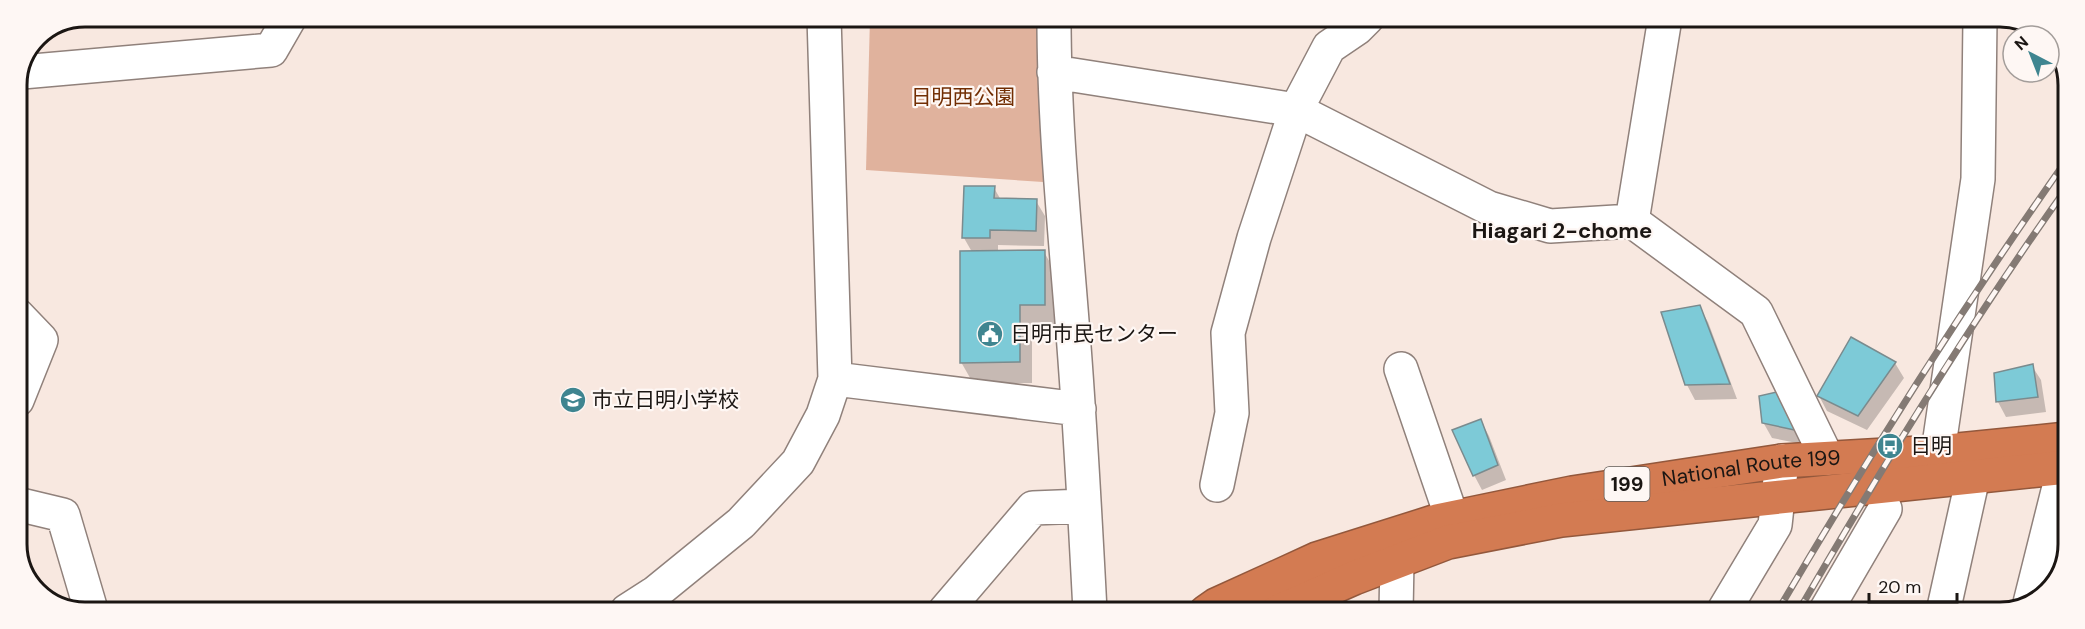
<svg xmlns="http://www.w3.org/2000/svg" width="2085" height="629" viewBox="0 0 2085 629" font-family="'DM Sans','Noto Sans JP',sans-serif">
<rect width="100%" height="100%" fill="#f8e8e0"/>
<path fill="#e0b29d" d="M 870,17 L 1044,18 L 1043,182 L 866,170 Z"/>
<path fill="#0003" d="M 994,188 L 1001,200 L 1036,201 L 1045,216 L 1044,246 L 998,245 L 998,252 L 1044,252 L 1056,273 L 1056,326 L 1032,326 L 1032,383 L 973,383 L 961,362 L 972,252 L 964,238 Z
M 1699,307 L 1708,322 L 1737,399 L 1695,400 L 1687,385 Z
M 1852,339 L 1895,363 L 1904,378 L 1867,430 L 1827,411 L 1819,396 Z
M 2032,366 L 2041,380 L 2046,412 L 2006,417 L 1998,402 L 1995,374 Z
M 1794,389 L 1812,446 L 1772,438 L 1763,422 Z
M 1481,421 L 1489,436 L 1506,480 L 1482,490 L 1474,475 Z"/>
<path fill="#7dcad7" stroke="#7a8b8e" stroke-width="1.5" d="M 964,186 L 995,186 L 994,198 L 1037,199 L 1036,231 L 990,230 L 990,238 L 962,238 Z
M 1045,250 L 1045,305 L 1020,305 L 1020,362 L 960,363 L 960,251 Z
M 1700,305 L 1730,384 L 1685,385 L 1661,312 Z
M 1851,337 L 1896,362 L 1858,416 L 1817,396 Z
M 2033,364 L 2038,397 L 1996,402 L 1994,373 Z
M 1794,388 L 1804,432 L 1762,423 L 1759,396 Z
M 1481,419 L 1498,465 L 1473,476 L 1452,430 Z"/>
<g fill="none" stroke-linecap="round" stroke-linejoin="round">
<g stroke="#90817b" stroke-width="36">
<path id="street" d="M 824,17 L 835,379
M 1054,18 C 1054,119 1064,220 1072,321 C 1080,418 1085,515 1090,611
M 22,72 L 271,50 L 290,17
M 1054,72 L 1296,110 L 1489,208 L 1550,226 L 1632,221 L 1756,312 L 1827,458
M 1632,221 L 1665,18
M 17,315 L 41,340 L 17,400
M 1401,369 L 1452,518
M 1217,485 L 1232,413 L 1228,333 L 1254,238 L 1296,110 L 1329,47 L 1357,28 L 1367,18
M 17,504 L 63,515 L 91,610
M 2030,603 L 2064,467
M 627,611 L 655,593 L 741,523 L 798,462 L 823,415 L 835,379 L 1079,409
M 945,611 L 1033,508 L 1084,506
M 1396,612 L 1397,561
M 1723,612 L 1775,525 L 1782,461
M 1825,612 L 1885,509
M 1943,612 L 1973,477 L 1938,452 L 1978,179 L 1980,19"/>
</g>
<g stroke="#93583c" stroke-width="36">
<g id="highway">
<path id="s1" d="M 1206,612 L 1216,605 L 1317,559 L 1437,521 L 1572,493 L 1782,461 L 1938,452 L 2067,439"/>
<path d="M 1277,612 L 1354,578 L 1448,542 L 1561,520 L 2067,467"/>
</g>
</g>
<use href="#street" stroke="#fff" stroke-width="33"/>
<use href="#highway" stroke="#d37b52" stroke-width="33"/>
<g stroke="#847a74" stroke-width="7">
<path id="rail" d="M 1777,612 C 1868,457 1964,305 2068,158
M 1798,612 C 1882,467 1970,323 2068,186"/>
</g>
<use href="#rail" stroke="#fef7f4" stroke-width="4.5" stroke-dasharray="14" stroke-linecap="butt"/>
</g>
<defs>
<g id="civic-disc" transform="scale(1.35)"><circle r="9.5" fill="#3f8590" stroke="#fef7f4"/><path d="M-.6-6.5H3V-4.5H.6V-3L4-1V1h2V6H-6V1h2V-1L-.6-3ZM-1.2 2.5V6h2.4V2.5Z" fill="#fff"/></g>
<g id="school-disc" transform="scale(1.35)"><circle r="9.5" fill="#3f8590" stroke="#fef7f4"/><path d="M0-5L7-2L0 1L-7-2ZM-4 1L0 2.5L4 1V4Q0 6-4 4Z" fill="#fff"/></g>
<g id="bus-disc" transform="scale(1.35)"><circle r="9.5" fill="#3f8590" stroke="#fef7f4"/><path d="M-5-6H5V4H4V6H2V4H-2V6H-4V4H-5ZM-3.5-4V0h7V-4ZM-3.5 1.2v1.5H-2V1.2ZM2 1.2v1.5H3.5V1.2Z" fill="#fff"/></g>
</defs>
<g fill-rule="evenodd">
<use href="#civic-disc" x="990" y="334"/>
<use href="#school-disc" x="573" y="400"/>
<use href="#bus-disc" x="1890" y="446"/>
</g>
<g text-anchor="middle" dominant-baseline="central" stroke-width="4.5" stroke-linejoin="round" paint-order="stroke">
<rect fill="#fef7f4" stroke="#5f5a56" stroke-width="1.5" x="1604.5" y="467" width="45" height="34" rx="4.5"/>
<g font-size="20" font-weight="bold" fill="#1b1613">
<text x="1627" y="484">199</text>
</g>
<g font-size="21" fill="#722e03" stroke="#fef7f4">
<text x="963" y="97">日明西公園</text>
</g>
<g font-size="21" fill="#1b1613" stroke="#fef7f4" text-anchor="start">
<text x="1010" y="334">日明市民センター</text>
<text x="592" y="400">市立日明小学校</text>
<text x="1910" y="446">日明</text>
</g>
<g font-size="21" fill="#1b1613" stroke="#fef7f4">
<text stroke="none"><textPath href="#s1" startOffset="568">National Route 199</textPath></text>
</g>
<g font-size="22" font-weight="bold" fill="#1b1613" stroke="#fef7f4">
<text x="1562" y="230">Hiagari 2-chome</text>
</g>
</g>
<path d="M0 0H2085V629H0ZM85 27H2000A58 58 0 0 1 2058 85V544A58 58 0 0 1 2000 602H85A58 58 0 0 1 27 544V85A58 58 0 0 1 85 27Z" fill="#fef7f4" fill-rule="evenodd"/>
<path fill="none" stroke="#1b1613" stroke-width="3" d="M85 27H2000A58 58 0 0 1 2058 85V544A58 58 0 0 1 2000 602H85A58 58 0 0 1 27 544V85A58 58 0 0 1 85 27Z"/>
<g transform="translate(2031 54) rotate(318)"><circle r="28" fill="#fef7f4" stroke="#a39d9a" stroke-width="1.5"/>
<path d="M0-4.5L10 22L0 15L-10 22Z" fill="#3f8590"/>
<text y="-9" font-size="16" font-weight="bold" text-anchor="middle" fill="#1b1613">N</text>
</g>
<path d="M1869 593v9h88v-9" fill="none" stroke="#1b1613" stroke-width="3"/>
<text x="1878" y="593" font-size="18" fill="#1b1613" stroke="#fef7f4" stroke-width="4.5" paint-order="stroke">20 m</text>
</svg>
